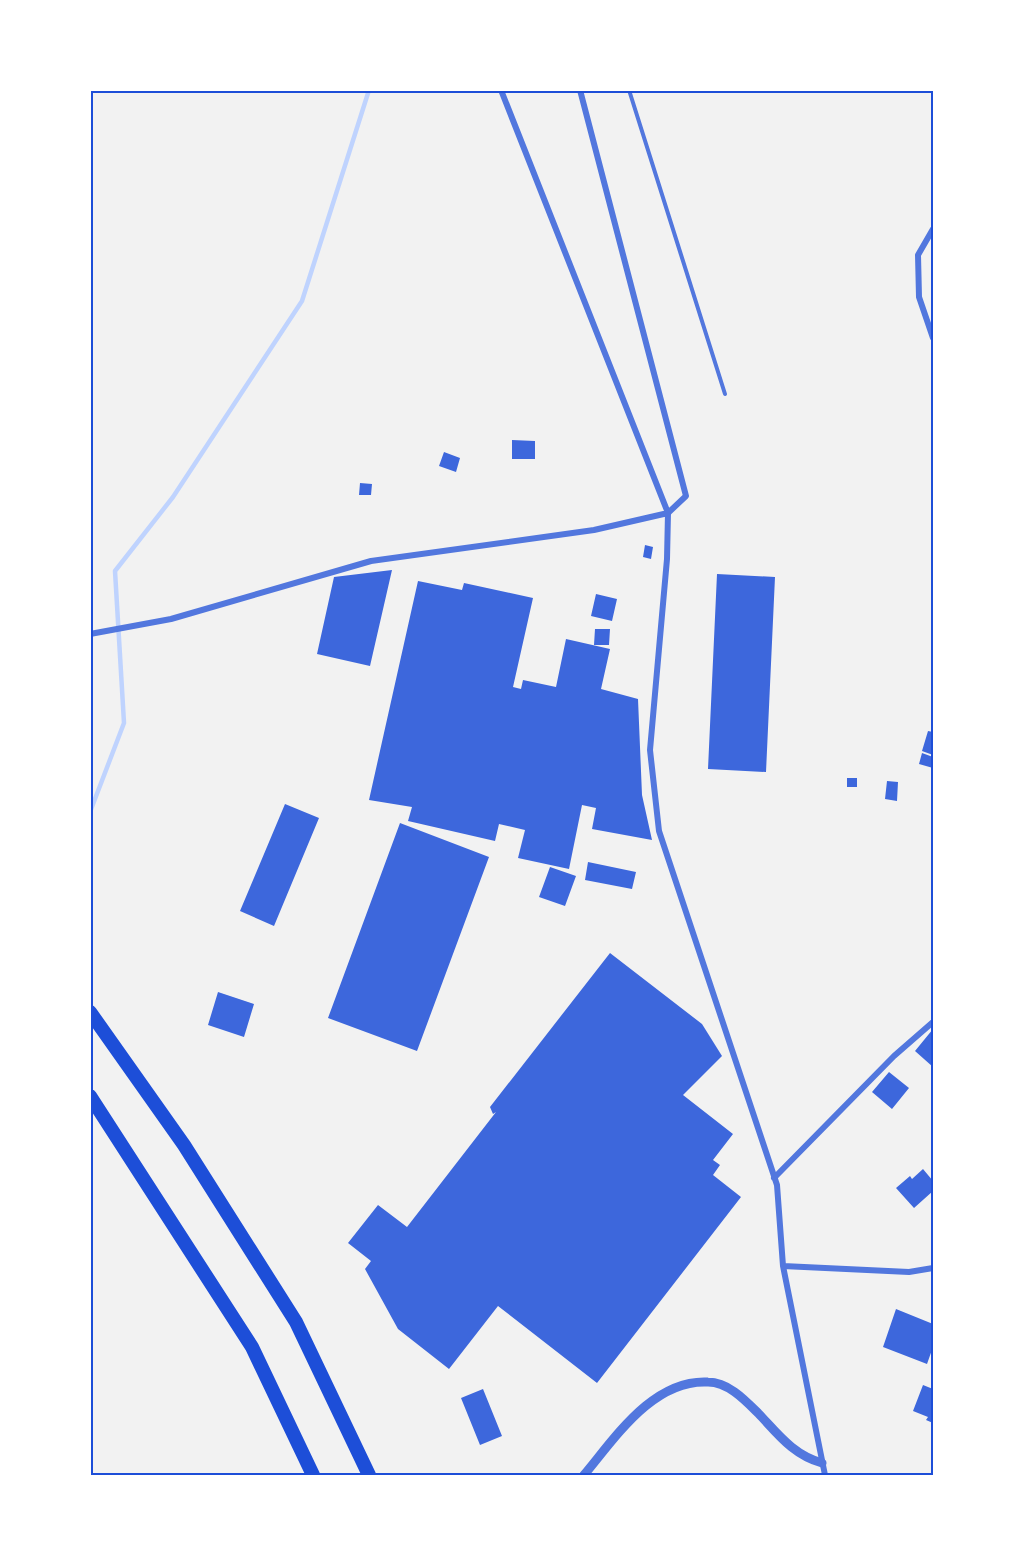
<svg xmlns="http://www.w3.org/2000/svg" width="1023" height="1565" viewBox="0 0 1023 1565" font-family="'Fira Sans Condensed',sans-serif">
<rect width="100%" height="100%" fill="#f2f2f2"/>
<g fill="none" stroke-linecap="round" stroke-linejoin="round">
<path stroke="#bfd3fe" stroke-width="4.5" d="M 90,812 L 124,723 L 115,571 L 173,497 L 302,301 L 369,90"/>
</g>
<path fill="#3d67dc" d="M 512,440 L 535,441 L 535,459 L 512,459 Z
M 444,452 L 460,458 L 456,472 L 439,466 Z
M 360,483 L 372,484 L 371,495 L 359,495 Z
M 645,545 L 653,547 L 651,559 L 643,557 Z
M 392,570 L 370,666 L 317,654 L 334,577 Z
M 717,574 L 775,577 L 766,772 L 708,769 Z
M 418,581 L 462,590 L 464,583 L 533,598 L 513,687 L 521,689 L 523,680 L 556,687 L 566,639 L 610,649 L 601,689 L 638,699 L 642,795 L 652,840 L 592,829 L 596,808 L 582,805 L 569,869 L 518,858 L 525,830 L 499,824 L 495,841 L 408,821 L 412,807 L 369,800 Z
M 596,594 L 617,599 L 612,621 L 591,616 Z
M 595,629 L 610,629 L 609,645 L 594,645 Z
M 928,731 L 933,732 L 933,755 L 922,751 Z
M 922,753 L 933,757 L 933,768 L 919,764 Z
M 847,778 L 857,778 L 857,787 L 847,787 Z
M 887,781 L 898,782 L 897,801 L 885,799 Z
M 285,804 L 319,818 L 274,926 L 240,911 Z
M 400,823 L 489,857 L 417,1051 L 328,1018 Z
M 588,862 L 636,872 L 632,889 L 585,880 Z
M 550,867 L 576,876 L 565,906 L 539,897 Z
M 610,953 L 702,1024 L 722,1056 L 683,1095 L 733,1134 L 713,1160 L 720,1165 L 713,1175 L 741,1197 L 597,1383 L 498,1306 L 449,1369 L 398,1329 L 365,1269 L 371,1261 L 348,1243 L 378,1205 L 407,1227 L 496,1112 L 493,1114 L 490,1107 Z
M 218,992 L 254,1004 L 244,1037 L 208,1025 Z
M 933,1029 L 933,1067 L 915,1051 Z
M 889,1072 L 909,1088 L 892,1109 L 872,1092 Z
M 923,1169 L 933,1181 L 933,1191 L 914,1208 L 896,1188 L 910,1176 L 912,1179 Z
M 896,1309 L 933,1324 L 933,1347 L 927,1364 L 883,1347 Z
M 923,1385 L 933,1389 L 933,1423 L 926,1420 L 928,1417 L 913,1411 Z
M 483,1389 L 502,1436 L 480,1445 L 461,1398 Z"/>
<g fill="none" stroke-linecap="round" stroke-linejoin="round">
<path stroke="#5277de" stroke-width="4" d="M 629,90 L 725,394"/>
<path stroke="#5277de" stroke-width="6" d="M 501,90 L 668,513 L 667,559 L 650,750 L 659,831 L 777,1185 L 783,1266 L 825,1475
M 933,229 L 918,255 L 919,297 L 933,338
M 90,634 L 171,619 L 371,561 L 594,530 L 668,513 L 686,496 L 580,90
M 774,1178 L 894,1056 L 933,1022
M 783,1266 L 909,1272 L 933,1268"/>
<path stroke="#5277de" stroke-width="9" d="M 584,1475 C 615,1438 653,1379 708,1382 C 728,1382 745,1400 758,1413 C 778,1434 793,1455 822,1463"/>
<path stroke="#1d4ed8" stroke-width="14" d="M 90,1012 L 184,1145 L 296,1322 L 369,1475
M 90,1096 L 252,1347 L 313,1475"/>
</g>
<rect width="1023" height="1565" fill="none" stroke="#ffffff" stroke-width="183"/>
<rect x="92" y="92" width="840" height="1382" fill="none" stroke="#1d4ed8" stroke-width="2"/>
</svg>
